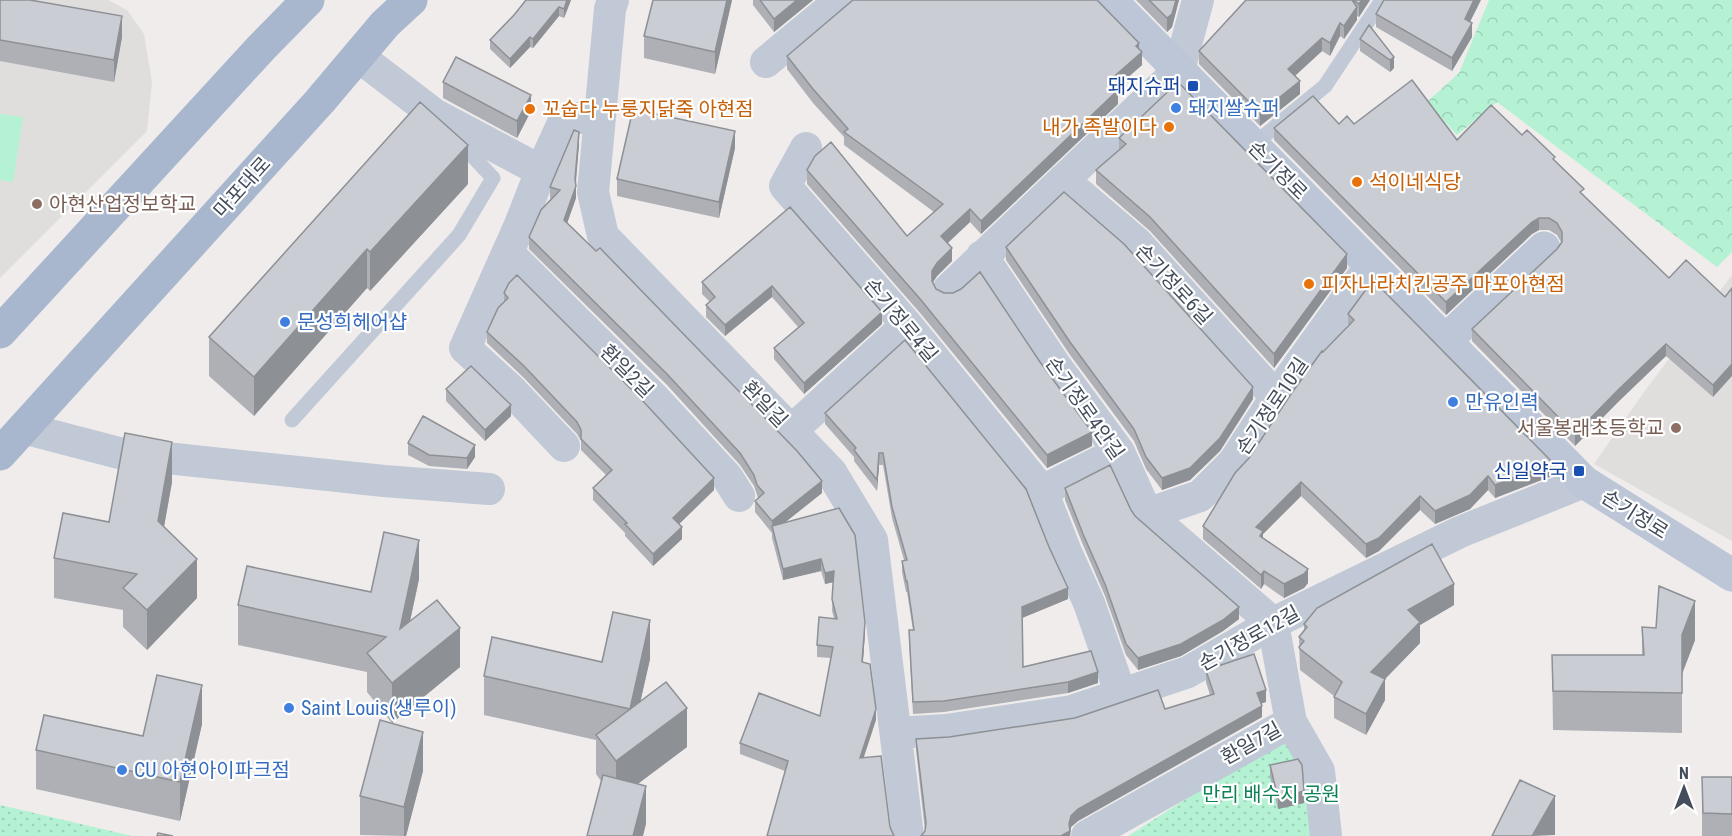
<svg xmlns="http://www.w3.org/2000/svg" width="1732" height="836" viewBox="0 0 1732 836" font-family="'Roboto Condensed','Noto Sans KR',sans-serif">
<defs>
<pattern id="forest-crowns" width="20" height="18" patternUnits="userSpaceOnUse" patternTransform="scale(1.5)"><rect width="20" height="18" fill="#b4f2d3"/><path d="M2 6a3 3 0 1 1 6 0M12 15a3 3 0 1 1 6 0" fill="none" stroke="#9cd1b7"/></pattern>
<pattern id="park-dots" width="8" height="8" patternUnits="userSpaceOnUse" patternTransform="scale(1.5)"><rect width="8" height="8" fill="#b4f2d3"/><path d="M2 2h.1M6 6h.1" fill="none" stroke="#9cd1b7" stroke-width="1.8" stroke-linecap="round"/></pattern>
</defs>
<rect width="100%" height="100%" fill="#efeceb"/>
<path fill="#e0dddd" d="M 0,0 L 108,0 L 127,10 L 144,34 L 152,82 L 147,131 L 0,278 Z
M 1732,275 L 1732,541 L 1594,464 L 1644,392 Z"/>
<path fill="url(#forest-crowns)" d="M 1489,0 L 1732,0 L 1732,252 L 1717,267 L 1497,102 L 1457,135 L 1427,102 L 1459,73 Z"/>
<path fill="url(#park-dots)" d="M 1287,735 L 1312,773 L 1315,836 L 1128,836 Z
M 0,805 L 132,836 L 0,836 Z"/>
<path fill="#b4f2d3" d="M 0,114 L 23,117 L 13,182 L 0,180 Z"/>
<g fill="none" stroke-linecap="round" stroke-linejoin="round">
<path stroke="#c0c9d5" stroke-width="15" d="M 1253,145 L 1325,86 L 1382,0
M 292,420 L 459,235 L 493,178 L 454,136"/>
<path stroke="#c0c9d5" stroke-width="32" d="M 613,0 L 610,9 L 593,192 L 603,236 L 831,472 L 872,540 L 908,836
M 358,56 L 434,114 L 541,171
M 766,62 L 841,0
M 806,148 L 785,186 L 907,325 L 1042,491 L 1066,552 L 1089,603 L 1121,695
M 1063,180 L 1137,243 L 1276,397
M 508,253 L 654,398 L 727,477 L 739,496
M 982,256 L 1055,365 L 1119,452 L 1147,514 L 1273,623
M 949,289 L 1179,70 L 1198,0
M 23,428 L 119,453 L 384,481 L 489,489
M 791,431 L 907,325
M 564,446 L 511,390 L 465,348 L 519,227 L 541,171 L 564,121 L 599,114
M 1042,491 L 1119,452
M 1147,514 L 1200,496 L 1234,462 L 1276,397 L 1371,265
M 1291,722 L 1319,771 L 1326,836
M 896,733 L 946,730 L 1072,711 L 1188,672 L 1273,623 L 1460,532 L 1584,482
M 1087,836 L 1291,722 L 1273,623"/>
<path stroke="#bcc6d7" stroke-width="33" d="M 1110,0 L 1584,482 L 1732,575
M 1445,341 L 1544,248"/>
<path stroke="#a8b7ce" stroke-width="33" d="M 0,332 L 261,48 L 308,0
M 0,454 L 320,101 L 385,24 L 411,0"/>
</g>
<path fill="#aeb0b6" d="M 0,0 L 122,37 L 114,82 L 0,61 Z
M 526,0 L 571,0 L 564,18 L 559,16 L 533,48 L 530,47 L 510,68 L 490,49 L 490,40 L 514,15 Z
M 653,0 L 732,0 L 715,74 L 644,58 L 644,36 Z
M 753,0 L 813,0 L 774,32 L 753,5 Z
M 1136,0 L 1179,0 L 1172,27 L 1167,32 Z
M 1246,0 L 1370,0 L 1359,17 L 1357,16 L 1357,20 L 1344,39 L 1340,36 L 1330,56 L 1322,51 L 1295,76 L 1300,94 L 1260,126 L 1199,64 L 1199,51 Z
M 1376,14 L 1470,22 L 1472,37 L 1452,71 L 1376,27 Z
M 1360,39 L 1394,57 L 1394,68 L 1390,72 L 1360,51 Z
M 1139,49 L 1142,65 L 1116,88 L 1118,104 L 981,234 L 970,222 L 948,243 L 952,261 L 937,276 L 933,282 L 936,289 L 1092,446 L 1047,468 L 921,314 L 807,184 L 807,170 L 907,236 L 934,212 L 844,145 L 844,137 L 813,103 L 787,69 L 787,56 Z
M 443,82 L 531,111 L 517,138 L 443,98 Z
M 1339,124 L 1354,124 L 1457,140 L 1522,135 L 1555,162 L 1584,196 L 1669,278 L 1725,297 L 1713,397 L 1666,356 L 1618,402 L 1575,446 L 1472,341 L 1472,329 L 1557,249 L 1561,242 L 1557,235 L 1549,230 L 1539,230 L 1532,234 L 1446,315 L 1274,140 L 1274,128 Z
M 1119,138 L 1347,268 L 1274,368 L 1150,231 L 1096,184 L 1096,170 L 1119,150 Z
M 579,144 L 576,184 L 576,198 L 567,223 L 822,493 L 784,523 L 839,508 L 865,633 L 863,662 L 876,720 L 785,771 L 740,754 L 740,743 L 820,716 L 831,658 L 817,657 L 817,645 L 834,618 L 832,611 L 833,582 L 825,584 L 821,571 L 783,580 L 772,538 L 772,533 L 755,512 L 755,501 L 758,498 L 754,486 L 740,465 L 667,385 L 529,249 L 529,237 L 551,199 L 550,198 L 550,187 Z
M 735,148 L 719,218 L 617,196 L 617,179 Z
M 468,184 L 370,291 L 367,288 L 254,416 L 209,376 L 209,337 Z
M 790,207 L 882,324 L 804,394 L 774,359 L 774,348 L 798,327 L 772,297 L 725,336 L 706,317 L 706,305 L 710,302 L 702,294 L 702,282 Z
M 1006,247 L 1253,399 L 1220,451 L 1190,480 L 1162,490 L 1146,469 L 1134,441 L 1070,355 L 1006,260 Z
M 504,293 L 714,490 L 679,524 L 682,539 L 653,566 L 625,536 L 625,533 L 593,500 L 593,488 L 606,475 L 581,450 L 581,441 L 577,434 L 524,378 L 487,343 L 487,332 L 504,302 Z
M 1348,314 L 1552,476 L 1495,498 L 1488,490 L 1470,509 L 1435,524 L 1420,510 L 1379,551 L 1366,558 L 1301,496 L 1263,534 L 1263,538 L 1308,583 L 1304,588 L 1284,598 L 1264,584 L 1261,589 L 1203,539 L 1203,526 L 1249,458 L 1348,326 Z
M 905,340 L 1068,599 L 1022,618 L 1023,667 L 1098,683 L 1068,693 L 944,712 L 913,714 L 909,641 L 909,630 L 913,630 L 907,592 L 906,592 L 902,572 L 902,561 L 904,560 L 892,518 L 883,465 L 879,465 L 877,491 L 854,461 L 854,457 L 825,424 L 825,413 Z
M 446,389 L 511,416 L 485,441 L 446,401 Z
M 408,443 L 475,457 L 467,469 L 429,466 L 408,455 Z
M 172,482 L 164,527 L 197,598 L 147,650 L 123,627 L 123,610 L 54,598 L 54,558 Z
M 1065,488 L 1131,510 L 1135,516 L 1239,619 L 1223,631 L 1181,656 L 1138,670 L 1126,655 L 1105,596 L 1083,545 L 1065,500 Z
M 419,579 L 410,621 L 460,667 L 392,723 L 367,692 L 367,672 L 238,645 L 238,605 L 371,592 Z
M 1454,605 L 1420,625 L 1420,643 L 1385,679 L 1385,700 L 1366,735 L 1334,718 L 1334,696 L 1300,670 L 1299,637 L 1304,632 L 1304,624 Z
M 1642,627 L 1695,640 L 1682,674 L 1682,733 L 1553,730 L 1552,655 L 1642,655 Z
M 650,659 L 640,702 L 687,747 L 638,784 L 646,824 L 601,781 L 596,774 L 596,740 L 484,715 L 484,676 L 602,662 Z
M 1206,671 L 1266,702 L 1261,703 L 1262,717 L 1078,821 L 1071,827 L 1070,836 L 925,831 L 916,750 L 916,739 L 949,737 L 1165,709 L 1210,695 L 1206,682 Z
M 202,724 L 180,821 L 36,789 L 36,750 L 143,736 Z
M 1270,765 L 1304,803 L 1278,809 L 1270,777 Z
M 423,771 L 406,836 L 360,835 L 360,796 Z
M 1702,777 L 1732,777 L 1732,836 L 1702,836 Z"/>
<path fill="#8d9094" d="M 567,0 L 571,0 L 564,18 L 564,9 Z
M 727,0 L 732,0 L 715,74 L 715,52 Z
M 797,0 L 813,0 L 774,32 L 774,19 Z
M 1176,0 L 1179,0 L 1172,27 L 1167,32 L 1167,18 Z
M 1362,0 L 1370,0 L 1359,17 L 1359,4 Z
M 1474,0 L 1481,0 L 1465,32 L 1465,19 Z
M 559,7 L 559,16 L 533,48 L 533,39 Z
M 1357,7 L 1357,20 L 1344,39 L 1344,26 Z
M 122,16 L 122,37 L 114,82 L 114,60 Z
M 1340,23 L 1340,36 L 1330,56 L 1330,43 Z
M 1472,23 L 1472,37 L 1452,71 L 1452,58 Z
M 530,37 L 530,47 L 510,68 L 510,59 Z
M 1322,38 L 1322,51 L 1288,82 L 1288,69 Z
M 1139,43 L 1139,54 L 1142,52 L 1142,65 L 1109,94 L 1109,81 Z
M 1394,57 L 1394,68 L 1390,72 L 1390,60 Z
M 1300,81 L 1300,94 L 1260,126 L 1260,113 Z
M 1118,90 L 1118,104 L 981,234 L 981,221 Z
M 531,95 L 531,111 L 517,138 L 517,121 Z
M 735,131 L 735,148 L 719,218 L 719,202 Z
M 579,132 L 579,144 L 575,188 L 576,186 L 576,198 L 564,232 L 564,220 L 575,179 Z
M 468,145 L 468,184 L 370,291 L 370,252 Z
M 970,209 L 970,222 L 941,249 L 941,236 Z
M 1539,218 L 1539,230 L 1532,234 L 1446,315 L 1446,302 L 1532,222 Z
M 952,248 L 952,261 L 937,276 L 932,284 L 932,271 L 937,263 Z
M 367,249 L 367,288 L 254,416 L 254,377 Z
M 1347,254 L 1347,268 L 1274,368 L 1274,354 Z
M 772,286 L 772,297 L 725,336 L 725,325 Z
M 882,312 L 882,324 L 804,394 L 804,383 Z
M 1666,344 L 1666,356 L 1618,402 L 1575,446 L 1575,434 L 1618,390 Z
M 1732,364 L 1732,376 L 1713,397 L 1713,385 Z
M 1253,387 L 1253,399 L 1220,451 L 1190,480 L 1162,490 L 1162,478 Z
M 511,405 L 511,416 L 485,441 L 485,430 Z
M 1092,432 L 1092,446 L 1047,468 L 1047,455 Z
M 172,442 L 172,482 L 158,560 L 158,521 Z
M 475,445 L 475,457 L 467,469 L 467,458 Z
M 879,453 L 879,465 L 877,491 L 877,480 Z
M 1552,462 L 1552,476 L 1495,498 L 1495,485 Z
M 1488,476 L 1488,490 L 1470,509 L 1435,524 L 1435,511 Z
M 714,478 L 714,490 L 673,530 L 673,518 Z
M 822,481 L 822,493 L 773,532 L 772,521 Z
M 1301,482 L 1301,496 L 1263,534 L 1263,545 L 1256,527 Z
M 1420,496 L 1420,510 L 1379,551 L 1366,558 L 1366,544 Z
M 682,527 L 682,539 L 653,566 L 653,554 Z
M 419,540 L 419,579 L 400,668 L 400,629 Z
M 197,559 L 197,598 L 147,650 L 147,610 Z
M 821,559 L 821,571 L 783,580 L 783,569 Z
M 1308,569 L 1308,583 L 1304,588 L 1284,598 L 1284,584 Z
M 834,571 L 834,582 L 825,584 L 825,573 Z
M 1264,571 L 1264,584 L 1261,589 L 1261,575 Z
M 1454,584 L 1454,605 L 1420,625 L 1420,643 L 1385,679 L 1385,700 L 1366,735 L 1366,714 L 1371,672 L 1408,610 Z
M 1068,588 L 1068,599 L 1022,618 L 1022,607 Z
M 1695,601 L 1695,640 L 1682,674 L 1682,635 Z
M 1239,607 L 1239,619 L 1223,631 L 1181,656 L 1138,670 L 1138,658 Z
M 650,620 L 650,659 L 630,748 L 630,709 Z
M 865,622 L 865,633 L 862,673 L 862,662 Z
M 460,628 L 460,667 L 392,723 L 392,683 Z
M 1098,672 L 1098,683 L 1068,693 L 1068,682 Z
M 202,685 L 202,724 L 180,821 L 180,782 Z
M 1266,690 L 1266,702 L 1257,705 L 1257,693 Z
M 1262,706 L 1262,717 L 1078,821 L 1071,827 L 1070,836 L 1061,836 L 1069,824 L 1071,816 L 1078,809 Z
M 687,708 L 687,747 L 616,800 L 616,761 Z
M 876,709 L 876,720 L 860,769 L 860,758 Z
M 423,732 L 423,771 L 406,836 L 404,836 L 404,807 Z
M 646,786 L 646,824 L 643,836 L 633,836 Z
M 1304,791 L 1304,803 L 1278,809 L 1278,798 Z
M 1555,796 L 1555,835 L 1532,836 Z"/>
<path fill="#cacdd4" stroke="#8d9094" stroke-width="1.5" d="M 0,0 L 30,0 L 122,16 L 114,60 L 0,40 Z
M 526,0 L 567,0 L 564,9 L 559,7 L 533,39 L 530,37 L 510,59 L 490,40 L 514,15 Z
M 653,0 L 727,0 L 715,52 L 644,36 Z
M 760,0 L 797,0 L 774,19 Z
M 853,0 L 1097,0 L 1139,43 L 1136,46 L 1142,52 L 1109,81 L 1118,90 L 981,221 L 970,209 L 941,236 L 952,248 L 937,263 L 932,271 L 932,281 L 936,289 L 944,293 L 953,293 L 961,289 L 980,272 L 1040,362 L 1092,432 L 1047,455 L 921,300 L 807,170 L 815,156 L 831,142 L 907,236 L 943,204 L 844,132 L 848,129 L 813,89 L 787,56 Z
M 1149,0 L 1176,0 L 1172,14 L 1167,18 Z
M 1246,0 L 1352,0 L 1357,7 L 1344,26 L 1340,23 L 1330,43 L 1322,38 L 1288,69 L 1300,81 L 1260,113 L 1199,51 Z
M 1353,0 L 1362,0 L 1359,4 Z
M 1384,0 L 1474,0 L 1465,19 L 1472,23 L 1452,58 L 1376,14 Z
M 1369,25 L 1394,57 L 1390,60 L 1360,39 Z
M 456,57 L 531,95 L 517,121 L 443,82 Z
M 1412,80 L 1457,140 L 1491,105 L 1522,135 L 1527,130 L 1555,157 L 1553,159 L 1584,189 L 1580,192 L 1669,278 L 1686,260 L 1725,297 L 1732,288 L 1732,364 L 1713,385 L 1666,344 L 1618,390 L 1575,434 L 1472,329 L 1557,249 L 1562,242 L 1562,232 L 1557,223 L 1549,218 L 1539,218 L 1532,222 L 1446,302 L 1274,128 L 1313,96 L 1339,124 L 1347,116 L 1354,124 Z
M 1178,82 L 1347,254 L 1274,354 L 1150,217 L 1096,170 L 1126,144 L 1119,138 Z
M 420,102 L 468,145 L 370,252 L 367,249 L 254,377 L 209,337 Z
M 633,109 L 735,131 L 719,202 L 617,179 Z
M 574,130 L 579,132 L 575,179 L 576,186 L 564,220 L 596,251 L 600,248 L 797,451 L 822,481 L 772,521 L 755,501 L 764,493 L 757,485 L 754,475 L 740,453 L 667,374 L 529,237 L 541,210 L 560,190 L 550,187 Z
M 1064,192 L 1124,244 L 1253,387 L 1220,438 L 1190,468 L 1162,478 L 1146,457 L 1134,429 L 1070,342 L 1006,247 Z
M 790,207 L 882,312 L 804,383 L 774,348 L 804,323 L 772,286 L 725,325 L 706,305 L 715,297 L 702,282 Z
M 517,275 L 641,399 L 714,478 L 673,518 L 682,527 L 653,554 L 625,524 L 627,523 L 593,488 L 612,470 L 581,439 L 581,430 L 577,422 L 524,366 L 487,332 L 498,308 L 508,298 L 504,293 L 509,283 Z
M 1373,280 L 1552,462 L 1495,485 L 1488,476 L 1470,495 L 1435,511 L 1420,496 L 1379,538 L 1366,544 L 1301,482 L 1256,527 L 1263,531 L 1260,536 L 1308,569 L 1304,574 L 1284,584 L 1264,571 L 1261,575 L 1203,526 L 1235,473 L 1249,458 L 1291,394 L 1322,351 L 1323,352 L 1354,320 L 1348,314 Z
M 905,340 L 1026,489 L 1049,547 L 1068,588 L 1022,607 L 1023,667 L 1091,651 L 1098,672 L 1068,682 L 944,701 L 913,702 L 909,630 L 914,630 L 907,581 L 906,581 L 902,561 L 907,560 L 892,507 L 883,453 L 879,453 L 877,480 L 854,450 L 856,448 L 825,413 Z
M 471,366 L 511,405 L 485,430 L 446,389 Z
M 423,416 L 475,445 L 467,458 L 429,455 L 408,443 Z
M 125,433 L 172,442 L 158,521 L 197,559 L 147,610 L 123,588 L 137,574 L 54,558 L 63,513 L 109,522 Z
M 1110,465 L 1131,510 L 1135,516 L 1239,607 L 1223,620 L 1181,644 L 1138,658 L 1126,644 L 1105,584 L 1083,534 L 1065,488 Z
M 839,508 L 855,535 L 865,622 L 862,662 L 870,664 L 876,709 L 860,758 L 881,756 L 890,827 L 894,836 L 767,836 L 788,761 L 740,743 L 759,693 L 820,716 L 833,647 L 817,645 L 819,617 L 837,619 L 832,599 L 834,571 L 825,573 L 821,559 L 783,569 L 772,526 Z
M 384,532 L 419,540 L 400,629 L 437,600 L 460,628 L 392,683 L 367,653 L 386,637 L 238,605 L 247,566 L 371,592 Z
M 1432,544 L 1454,584 L 1408,610 L 1420,622 L 1371,672 L 1385,679 L 1366,714 L 1334,697 L 1342,682 L 1300,649 L 1299,647 L 1304,641 L 1299,637 L 1307,627 L 1304,624 L 1317,608 Z
M 1659,586 L 1695,601 L 1682,635 L 1682,693 L 1553,691 L 1552,655 L 1644,655 L 1642,627 L 1656,628 Z
M 613,612 L 650,620 L 630,709 L 484,676 L 492,637 L 602,662 Z
M 1254,654 L 1266,690 L 1257,693 L 1262,706 L 1078,809 L 1071,816 L 1069,824 L 1070,831 L 1061,836 L 921,836 L 925,831 L 926,823 L 916,739 L 949,737 L 1075,718 L 1158,690 L 1165,709 L 1214,694 L 1206,671 L 1212,668 Z
M 157,675 L 202,685 L 180,782 L 36,750 L 44,715 L 143,736 Z
M 666,682 L 687,708 L 616,761 L 596,735 Z
M 380,720 L 423,732 L 404,807 L 360,796 Z
M 1298,759 L 1302,765 L 1304,791 L 1278,798 L 1270,765 Z
M 603,775 L 646,786 L 633,836 L 587,836 Z
M 1702,777 L 1732,777 L 1732,814 L 1703,813 Z
M 1520,780 L 1555,796 L 1532,836 L 1492,836 Z
M 158,833 L 173,836 L 157,836 Z"/>
<g fill="#1a4fb4" stroke="#fff" stroke-width="2">
<rect x="1187" y="80" width="12" height="12" rx="3"/>
<rect x="1573" y="465" width="12" height="12" rx="3"/>
</g>
<g fill="#3f7fe0" stroke="#fff" stroke-width="2">
<circle cx="1176" cy="108" r="6"/>
<circle cx="285" cy="322" r="6"/>
<circle cx="1453" cy="402" r="6"/>
<circle cx="289" cy="708" r="6"/>
<circle cx="122" cy="770" r="6"/>
</g>
<g fill="#e8710a" stroke="#fff" stroke-width="2">
<circle cx="530" cy="109" r="6"/>
<circle cx="1169" cy="127" r="6"/>
<circle cx="1357" cy="182" r="6"/>
<circle cx="1309" cy="284" r="6"/>
</g>
<g fill="#8d6e63" stroke="#fff" stroke-width="2">
<circle cx="37" cy="204" r="6"/>
<circle cx="1676" cy="428" r="6"/>
</g>
<g text-anchor="middle" dominant-baseline="central" stroke-width="4.5" stroke-linejoin="round" paint-order="stroke">
<g font-size="20" fill="#164399" stroke="#fff" text-anchor="end">
<text x="1181" y="86">돼지슈퍼</text>
<text x="1567" y="471">신일약국</text>
</g>
<g font-size="20" fill="#366cbe" stroke="#fff" text-anchor="start">
<text x="1188" y="108">돼지쌀슈퍼</text>
<text x="297" y="322">문성희헤어샵</text>
<text x="1465" y="402">만유인력</text>
<text x="301" y="708">Saint Louis(생루이)</text>
<text x="134" y="770">CU 아현아이파크점</text>
</g>
<g font-size="20" fill="#c56008" stroke="#fff" text-anchor="start">
<text x="542" y="109">꼬숩다 누룽지닭죽 아현점</text>
<text x="1157" y="127" text-anchor="end">내가 족발이다</text>
<text x="1369" y="182">석이네식당</text>
<text x="1321" y="284">피자나라치킨공주 마포아현점</text>
</g>
<g font-size="20" fill="#434d5b" stroke="#fff">
<text transform="translate(1278 170) rotate(45)">손기정로</text>
<text transform="translate(242 187) rotate(-48)">마포대로</text>
<text transform="translate(1174 284) rotate(47)">손기정로6길</text>
<text transform="translate(901 320) rotate(50)">손기정로4길</text>
<text transform="translate(627 371) rotate(45)">환일2길</text>
<text transform="translate(765 404) rotate(46)">환일길</text>
<text transform="translate(1272 406) rotate(-56)">손기정로10길</text>
<text transform="translate(1085 408) rotate(55)">손기정로4안길</text>
<text transform="translate(1635 514) rotate(32)">손기정로</text>
<text transform="translate(1249 638) rotate(-29)">손기정로12길</text>
<text transform="translate(1251 743) rotate(-29)">환일7길</text>
</g>
<g font-size="20" fill="#785e54" stroke="#fff" text-anchor="start">
<text x="49" y="204">아현산업정보학교</text>
<text x="1664" y="428" text-anchor="end">서울봉래초등학교</text>
</g>
<g font-size="20" fill="#0e8254" stroke="#fff">
<text x="1271" y="794">만리 배수지 공원</text>
</g>
</g>
<g transform="translate(1684 788)" stroke="#ffffff" stroke-width="4.5" paint-order="stroke">
<path d="M0-4.5L10 22L0 15L-10 22Z" fill="#434d5b"/>
<text y="-9" font-size="16" font-weight="bold" text-anchor="middle" fill="#434d5b">N</text>
</g>
</svg>
